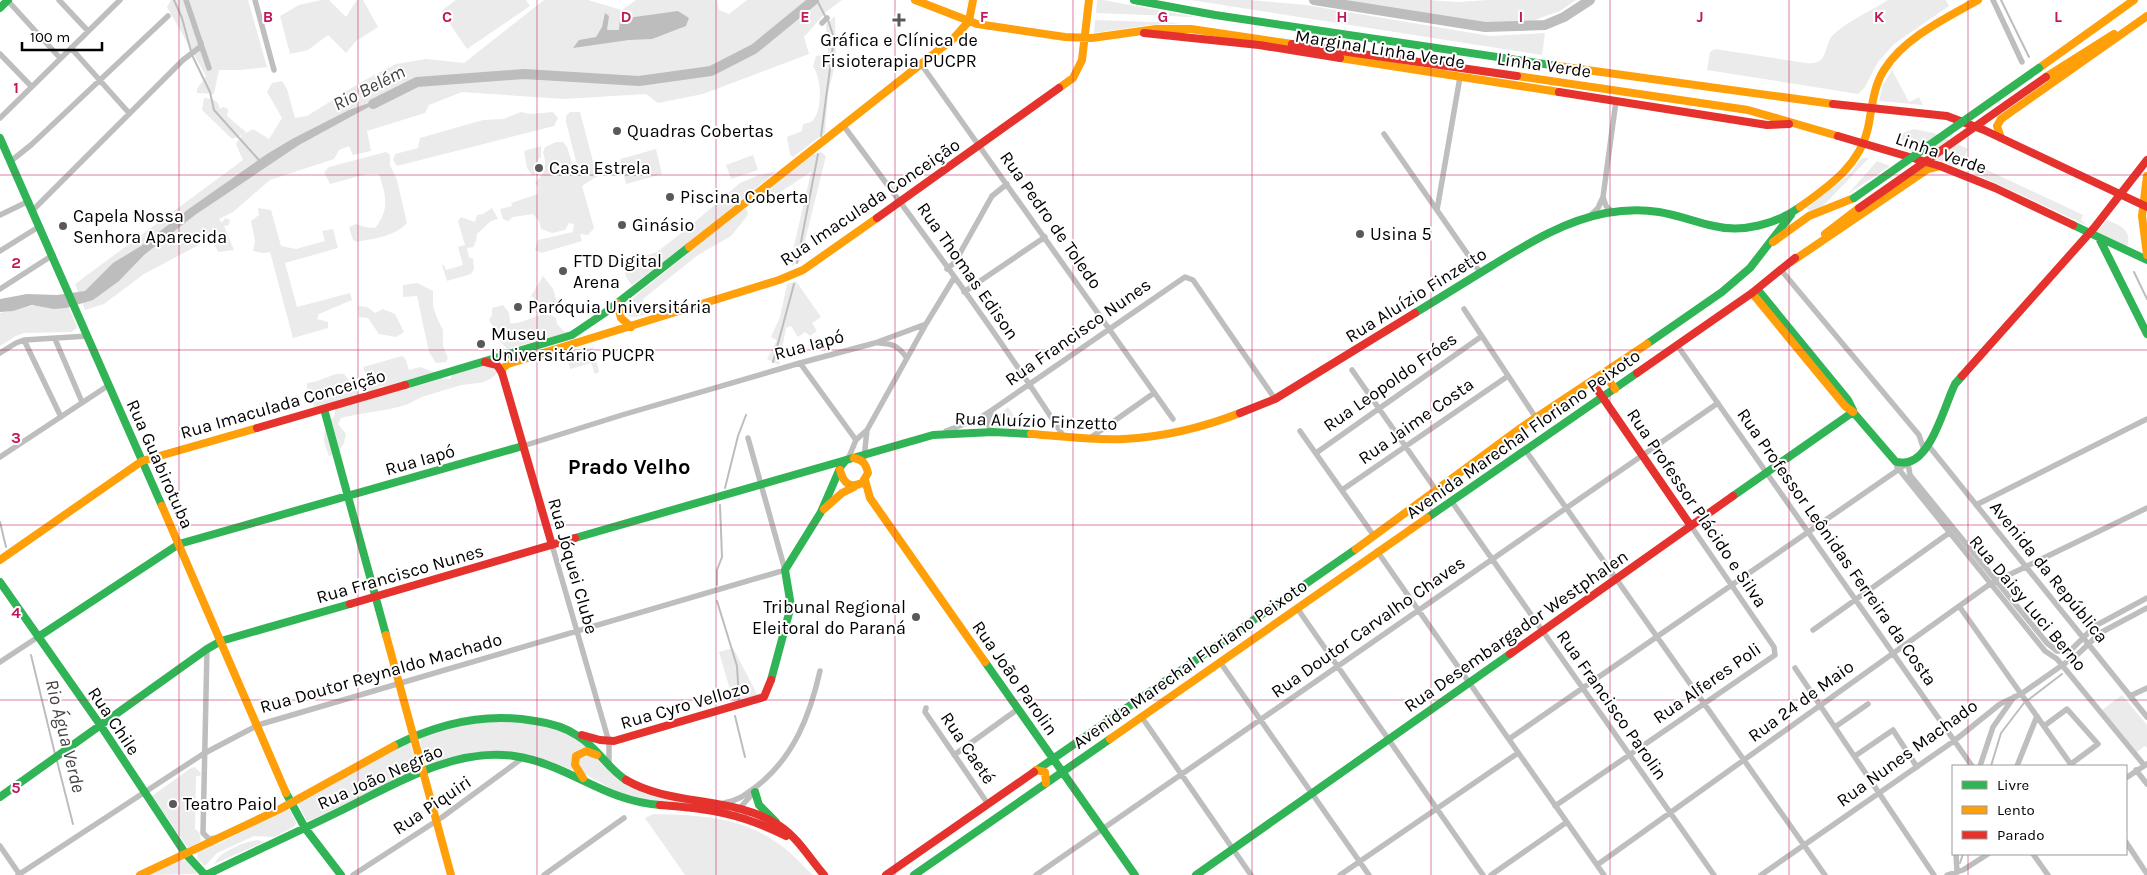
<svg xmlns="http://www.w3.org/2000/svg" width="2147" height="875" viewBox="0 0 2147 875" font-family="Karla,sans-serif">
<rect width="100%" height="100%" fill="#fff"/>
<path fill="#ebebeb" d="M 171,0 L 248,0 L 267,67 L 239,70 L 219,70 L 214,94 L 197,93 L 197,89 L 206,76 L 167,7 Z
M 321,0 L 329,0 L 346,17 L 357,0 L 363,0 L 378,27 L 356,41 L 346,53 L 328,35 L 308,50 L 290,54 L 280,16 L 299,5 Z
M 456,0 L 526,0 L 530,6 L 467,49 L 441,11 Z
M 544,0 L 588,0 L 622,10 L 636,0 L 717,0 L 719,10 L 729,14 L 747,0 L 842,0 L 826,12 L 804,37 L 809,54 L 703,94 L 658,103 L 646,94 L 564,99 L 462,92 L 429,105 L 425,113 L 367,131 L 371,151 L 353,155 L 349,146 L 339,150 L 334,159 L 270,180 L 233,212 L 219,219 L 222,223 L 225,218 L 230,220 L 229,225 L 224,226 L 234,250 L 218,252 L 212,238 L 144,274 L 104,304 L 85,310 L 75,284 L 243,160 L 236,144 L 242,135 L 232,139 L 202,110 L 204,98 C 213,99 218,99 220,109 L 223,107 L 228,109 L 227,116 L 246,132 L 244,134 L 253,129 L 269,139 L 282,118 L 267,92 L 272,83 L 282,81 L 287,89 L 295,118 L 307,116 L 363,81 L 396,64 L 426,59 L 464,63 Z
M 1097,0 L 1103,0 L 1195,17 L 1096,13 Z
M 1191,0 L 1249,0 L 1306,5 L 1490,36 L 1545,33 L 1542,55 Z
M 1329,0 L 1427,0 L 1458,2 L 1488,0 L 1576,0 L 1560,11 L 1529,22 L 1486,24 Z
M 1888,0 L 1946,0 L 1949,6 L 1894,44 L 1878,62 L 1865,87 L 1858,94 L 1707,70 L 1710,52 L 1715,49 L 1806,63 C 1831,66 1822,43 1835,33 C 1850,20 1871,11 1888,0 Z
M 835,16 L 836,61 L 828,93 L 825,133 L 793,157 L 790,155 L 787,137 L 802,131 L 803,124 C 804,124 811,122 811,122 C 823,113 822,77 813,67 L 816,56 L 828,54 L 826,24 Z
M 1095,20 L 1184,23 L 1150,25 L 1094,33 Z
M 1892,70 L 1909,102 L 1919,97 L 1923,105 L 1879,101 L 1883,85 Z
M 521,112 L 530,114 L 553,112 L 558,118 L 554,126 L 397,166 L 393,160 L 395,154 L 418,148 L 420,138 L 483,120 L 503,119 Z
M 570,112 L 580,112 L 594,165 L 600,164 L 601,174 L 582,186 L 594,228 L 588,235 L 580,234 L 582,241 L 541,253 L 535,250 L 538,240 L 573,232 L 574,224 L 569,223 L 565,230 L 552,233 L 541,229 L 539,221 L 533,214 L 513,217 L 508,221 L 503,219 L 500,209 L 512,206 L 511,203 L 538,194 L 538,186 L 535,183 C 544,174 548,165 543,153 L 545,147 L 556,142 L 563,142 L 567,147 L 576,175 L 579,173 L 566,122 L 566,116 Z
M 1914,129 L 1934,133 L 1968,149 L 1962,162 L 1965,165 L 1963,169 L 1903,149 L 1905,141 L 1897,139 L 1905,132 Z
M 541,146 L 541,157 L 536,162 L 535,175 L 532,175 L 527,168 L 524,151 Z
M 656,149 L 662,174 L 626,184 L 620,159 Z
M 386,152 L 390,155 L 390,165 L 397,180 L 407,223 C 394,237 375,238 357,242 L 353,240 L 349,227 L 356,224 L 365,227 L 375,228 C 390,209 386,196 379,174 L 367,174 L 330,184 L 324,172 L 329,167 Z
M 821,152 L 826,156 L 800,261 L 792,266 L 791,259 L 811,172 L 765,202 L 759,204 L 756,198 L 812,155 Z
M 753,155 L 758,170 L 731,179 L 726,165 Z
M 1862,158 L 1869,158 L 1823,206 L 1810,213 L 1807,208 L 1849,175 Z
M 1877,161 L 1890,166 L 1848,194 Z
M 1972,163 L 2083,215 L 2081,220 L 2088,226 L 1969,171 Z
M 777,171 L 666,261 L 632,285 L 626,277 L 624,267 L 631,260 L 657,252 L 689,227 L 740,183 L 759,175 Z
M 258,208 L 271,210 L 281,246 L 296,249 L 325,241 L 322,231 L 333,229 L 338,248 L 285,263 L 297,307 L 350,293 L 352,300 L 319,314 L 317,319 L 328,322 L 328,328 L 293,338 L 270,252 L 263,253 L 253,251 L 255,241 L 251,221 L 259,215 Z
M 492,208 L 498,219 L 491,221 L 477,234 L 476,241 L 473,247 L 467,248 L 469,258 L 473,258 L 474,269 L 471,274 L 447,281 L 442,265 L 444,265 L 446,270 L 463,265 L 458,247 L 465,245 L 458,221 L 461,217 L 475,222 L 477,215 L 483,214 Z
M 747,209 L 748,215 L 731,236 L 698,255 L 643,299 L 645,308 L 668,302 L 669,306 C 657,310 633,323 624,313 L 626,304 L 741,210 Z
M 2107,220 C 2119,225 2133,230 2127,246 L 2097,232 Z
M 543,276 L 553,289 L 557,302 L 553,306 L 547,307 L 545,314 L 536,313 L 533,303 L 535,299 L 531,296 Z
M 796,281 L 821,317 L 812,323 L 817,331 L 810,336 L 805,332 L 798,337 L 791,326 L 786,328 L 779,365 L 767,359 L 777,340 L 771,337 L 780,317 L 787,284 Z
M 417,283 L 433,291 L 433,306 L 437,318 L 443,330 L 443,346 L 448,358 L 446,362 L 436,363 L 429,352 L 417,296 L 403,297 L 403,285 Z
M 67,302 L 77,328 L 71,332 L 24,333 L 16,336 L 0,346 L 0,313 L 41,304 Z
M 503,305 L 509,313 L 510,323 C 524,326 542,307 556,318 L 557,324 L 566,333 L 507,349 L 497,338 L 497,333 L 489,320 L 492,315 L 492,308 Z
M 358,306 L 367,307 L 375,313 L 383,309 L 395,314 L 404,332 L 396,337 L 379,334 L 368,318 L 359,317 Z
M 593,347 L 599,372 L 595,374 L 591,363 L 570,369 L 567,355 Z
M 402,356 L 405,358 L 409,370 L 420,367 L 437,373 L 389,388 L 382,386 L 373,391 L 362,392 L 365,386 L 371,380 L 365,373 L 363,367 Z
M 486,364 L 495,367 L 497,373 C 485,386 474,382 458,386 C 446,390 433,393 422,397 C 417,399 413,402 408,404 C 385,412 363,412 341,418 L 338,424 L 346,434 L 344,443 L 337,454 L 329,456 L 324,442 L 325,427 L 335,415 L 335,408 L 329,405 L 314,407 C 312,398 306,390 307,383 C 321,382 333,372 344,374 L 360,395 L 401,389 L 441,378 L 450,379 L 453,374 Z
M 1008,407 L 1023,429 L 996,428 L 992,425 L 993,419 Z
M 733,648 L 757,694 L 764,692 L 762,696 L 738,704 L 733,700 L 719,652 Z
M 2122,695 L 2147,725 L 2147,748 L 2145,746 L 2137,752 L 2102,710 Z
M 509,719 C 530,723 575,728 586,746 C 575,751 569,757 572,770 C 523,748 482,746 432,764 L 429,765 C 423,760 419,744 421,737 C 450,724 477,721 509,719 Z
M 406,742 L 410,743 L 417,768 L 415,771 L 309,821 L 306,820 L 298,803 Z
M 586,753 L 593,755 L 618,780 L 637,790 L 735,809 L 642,800 L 621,794 L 583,773 L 579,769 L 579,758 Z
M 195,767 L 201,773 L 200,776 L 196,776 L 195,829 L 199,832 L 201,841 L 188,848 L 152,796 L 191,768 Z
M 285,810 L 290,810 L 296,822 L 295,826 L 274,837 L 254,836 L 217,853 L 205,866 L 197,858 L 198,851 L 211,845 L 220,843 Z
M 653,814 C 697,815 741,816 779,844 C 791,852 802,865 813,875 L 685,875 L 645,818 Z
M 258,840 L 264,842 L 214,864 C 221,851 244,842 258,840 Z
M 181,859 L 186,860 L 197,872 L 196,874 L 147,875 Z"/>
<path fill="#bdbdbd" d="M 678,11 L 689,18 L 686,26 L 652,39 L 629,40 L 573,48 L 579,40 L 596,37 L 602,27 L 605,13 L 609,16 L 607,30 L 619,30 L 620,19 Z
M 389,96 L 299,145 L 195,215 L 144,255 L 119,281 L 93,300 L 66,308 L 54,309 L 32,305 L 13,311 L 0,312 L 0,299 L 27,294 L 57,295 L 85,291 L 113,263 L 141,246 L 190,208 L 267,154 L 292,139 L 349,110 Z"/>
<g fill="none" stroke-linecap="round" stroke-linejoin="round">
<path stroke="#bdbdbd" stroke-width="2" d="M 174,0 L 182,18 L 192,55 L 210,92 L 214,110 L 259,160
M 817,0 L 825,16
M 2001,0 L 2029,57
M 821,136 L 834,38 L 828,20
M 797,263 L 818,154
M 2134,272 L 2147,299
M 773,362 L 794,284
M 725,488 L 738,436 L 746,415
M 0,522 L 6,547
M 717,585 L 717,570 L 722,557 L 720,505
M 717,601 L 737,666 L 739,700
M 31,655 L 55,754
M 2028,700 L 2062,674
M 735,716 L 745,757
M 57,761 L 73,824
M 1991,766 L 2001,733 L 2024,703
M 1960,863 L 1963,854"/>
<path stroke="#bdbdbd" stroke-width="10" d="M 1314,0 L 1485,27 L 1545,25 L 1564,17 L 1590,0
M 373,104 L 417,82 L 524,74 L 639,81 L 711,71 L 754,49 L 814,0"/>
<path stroke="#bebebe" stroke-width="5.5" d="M 59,0 L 88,31
M 186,0 L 209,68
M 255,0 L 274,70
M 1993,0 L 2022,62
M 8,1 L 60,58
M 822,23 L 827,18
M 71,48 L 129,113
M 0,54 L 31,86
M 921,64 L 1173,419
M 0,118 L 120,0
M 843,125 C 919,227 995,330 1064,437
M 1384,134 L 1480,272
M 11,161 L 31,145 L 168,16
M 1603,197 L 1606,206 L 1613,212
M 33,210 L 183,60 L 200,47 L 201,43
M 1437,210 L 1460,77
M 0,215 L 29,201
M 1590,216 L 1598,208 L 1603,197 L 1616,101
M 0,251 L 40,226
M 947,269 L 955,262 L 992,196 L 1007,184
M 1781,270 L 1919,435 L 1924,450
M 0,289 L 53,255
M 964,292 L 1045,237
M 1464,309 L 1536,418
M 55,339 L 82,402
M 24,340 L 61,417
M 879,343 C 894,344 898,346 907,358
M 1677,345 L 1972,766
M 0,353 L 16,343 L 24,340 L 88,336
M 800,363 L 856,440
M 1352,370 L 1436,490
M 991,412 C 987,421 986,424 993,432
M 946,431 L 978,419 L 992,410 L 1185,277 L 1193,280 L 1275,399
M 1300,431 L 1374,536
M 1090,438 L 1154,393
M 1928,445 L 2147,717
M 523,446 L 622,415 L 800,363 L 875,343 L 926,324
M 1526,451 L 1825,875
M 1316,453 L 1482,336
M 0,457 L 109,385
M 864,458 L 867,430
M 848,459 L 856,440 L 867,430 L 926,324 L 954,278
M 1908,463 L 1910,475 L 2047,643 L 2057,651 L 2070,651 L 2095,626 L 2147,598
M 1897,467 L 2045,651 L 2057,659 L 2144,765
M 1342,490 L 1508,376
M 1452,502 L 1714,875
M 1976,505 L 2147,419
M 552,545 L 609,742 L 609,767
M 1377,551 L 1604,875
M 1959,606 L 2072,766
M 1297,608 L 1483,875
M 1813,630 L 1949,533
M 207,649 L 203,833 L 209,839 L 216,838
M 2069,659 L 2077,655 L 2100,633 L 2147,608
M 0,662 L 38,637
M 1220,662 L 1369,875
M 1795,668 L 1934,875
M 2130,696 L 2147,688
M 926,708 L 925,712 L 988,804
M 1141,716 L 1251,875
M 2044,726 L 2067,709 L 2098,744 L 2071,764
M 1835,727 L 1868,704
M 1509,739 L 1908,463
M 954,755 L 1018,709
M 1855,756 L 1893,730 L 1917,767
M 1980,766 L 1993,727 L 2014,697
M 2017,766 L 2037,716
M 2136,770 L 2147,784
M 2126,778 L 2147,764
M 724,803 C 738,801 746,794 757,786 C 794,757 810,715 820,671
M 1555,806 L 1775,655 L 1774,647 L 1691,526
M 737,811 L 756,790
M 2126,842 L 2147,874
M 0,846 L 20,875
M 1956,854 L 1957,872
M 2033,854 L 2048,875
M 1597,865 L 1990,584 L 2147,508
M 18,875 L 203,754 L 258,725 L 785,570 L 748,438
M 353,875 L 441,818 L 524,757
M 544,875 L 624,818
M 1036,875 L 1718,403
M 1340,875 L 1518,753
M 1491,875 L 1567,822
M 1761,875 L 1954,741 L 2000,704 L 2021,694 L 2071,659
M 1947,875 L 1963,870 L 1988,854"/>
<path stroke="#30b455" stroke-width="8" d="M 1134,0 L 1215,15 L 1558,66
M 0,8 L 8,0
M 0,138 L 162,506
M 2073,225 L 2147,260
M 2099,238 L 2147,334
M 1758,290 L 1848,400 L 1853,410
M 1415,313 C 1441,297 1467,281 1493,265 C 1529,243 1564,221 1606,213 C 1623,210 1641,209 1659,212 C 1678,215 1695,222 1714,226 C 1743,233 1776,224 1800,207
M 1647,344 L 1722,292 L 1750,268 L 1791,215
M 405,385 L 572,335 L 606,312 L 689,247
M 324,409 L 386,635
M 1733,496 L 1853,412 L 1896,462 C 1899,462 1904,463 1908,462 C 1932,457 1945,404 1955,384 L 1962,376
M 1427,518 L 1637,373
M 575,538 L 933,435 L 993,432 L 1031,434
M 0,582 L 101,726 L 185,853 L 205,875
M 38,637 L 179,544 L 523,446
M 985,662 L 1135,875
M 771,680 L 791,606 L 785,570 L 821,512 L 841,466 L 846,460
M 394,746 C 439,723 485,712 535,721 C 550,723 565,727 578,736 C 597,747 607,768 626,780
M 1034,772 L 1356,549
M 755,792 L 759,805 L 776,822
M 286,793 L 305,828 L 341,875
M 0,797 L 207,649 L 221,641 L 350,604
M 206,875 C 249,854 293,834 336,813 C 390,787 452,747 514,756 C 569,764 603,801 660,805
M 914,875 L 1110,739
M 1196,875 L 1510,654"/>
<path stroke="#ff9f0a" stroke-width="8" d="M 915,0 L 977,24 L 1065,37 L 1092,38 L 1156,29 L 1191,29 L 1292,44
M 1340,58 L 1559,92
M 1558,66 L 1833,104
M 2039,68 L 2134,0
M 1517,76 L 1748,110 L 1838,136
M 2046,77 L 2114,34
M 1059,88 L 1073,78 L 1082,60 L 1089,0
M 2001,138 L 1997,126 L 2001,119 L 2147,16
M 2147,176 L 2142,216 L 2147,255
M 1800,207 C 1829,186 1860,165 1868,128 C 1872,109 1873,87 1884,70 C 1904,38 1946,18 1978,0
M 1825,234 L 1859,208
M 1773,242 L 1809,216 L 1854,198
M 689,247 L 954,38 L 969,21 L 973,0
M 1791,262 L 1928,169 L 1940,166
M 1752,293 L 1845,406 L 1853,412
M 617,303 L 621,318 L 631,327
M 502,373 L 503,368 L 508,364 L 779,280 L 803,270 L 877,218
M 1604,374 L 1615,389
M 1031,434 C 1062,436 1094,441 1124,439 C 1163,437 1204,427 1240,413
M 840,470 C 843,482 849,489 862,483 L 868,473 C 866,464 863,460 854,458
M 865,480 L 870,498 L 985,662
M 162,506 L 286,793
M 824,509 L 842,493 L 854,487
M 1356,549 L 1522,427 L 1647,344
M 0,560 L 142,461 L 257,428
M 386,635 L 451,875
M 1110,739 L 1427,518
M 1036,770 L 1045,772 L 1046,783
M 583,778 L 575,765 L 576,756 L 586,751 L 597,755
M 140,875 L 280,809 L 394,746"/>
<path stroke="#e5322d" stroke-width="8" d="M 1144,33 L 1259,45 L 1340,58
M 1292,44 L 1517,76
M 1559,92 L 1767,125 L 1789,124
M 1833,104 L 1947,116 L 1984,130 L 2147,207
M 1838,136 L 1940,166 L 1995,188 L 2073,225
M 877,218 L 1059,88
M 485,362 L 497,365 L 502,373 L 552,545
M 1637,373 L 1752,293 L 1795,258
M 1962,376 L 2094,228 L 2147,160
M 1592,382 L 1691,526
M 1240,413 L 1275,399 L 1415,313
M 257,428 L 405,385
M 350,604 L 575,538
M 1510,654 L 1733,496
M 582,735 L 600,740 L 614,741 L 764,697 L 771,680
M 626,780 C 672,807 734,795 780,826 C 798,838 810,859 824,875
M 660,805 C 707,808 743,814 786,836
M 886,875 L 1034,772"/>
<path stroke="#30b455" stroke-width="8" d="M 1854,198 L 2039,68"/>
<path stroke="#e5322d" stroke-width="8" d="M 1859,208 L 2046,77"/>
</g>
<path fill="none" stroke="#c2185b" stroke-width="1" stroke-opacity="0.55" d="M 179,0 L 179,875M 358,0 L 358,875M 537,0 L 537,875M 716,0 L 716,875M 895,0 L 895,875M 1073,0 L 1073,875M 1252,0 L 1252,875M 1431,0 L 1431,875M 1610,0 L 1610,875M 1789,0 L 1789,875M 1968,0 L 1968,766M 0,175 L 2147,175M 0,350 L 2147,350M 0,525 L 2147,525M 0,700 L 2147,700M 1968,854 L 1968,875"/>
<g fill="#595959" stroke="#fff" stroke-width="2">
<path d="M896.5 12.5h5v5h5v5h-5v5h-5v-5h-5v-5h5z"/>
<circle cx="617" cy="131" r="5"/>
<circle cx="539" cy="168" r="5"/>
<circle cx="670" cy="197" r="5"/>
<circle cx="622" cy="225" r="5"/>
<circle cx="63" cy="226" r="5"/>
<circle cx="1360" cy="234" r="5"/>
<circle cx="563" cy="271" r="5"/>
<circle cx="518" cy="307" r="5"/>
<circle cx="481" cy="344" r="5"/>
<circle cx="916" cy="617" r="5"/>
<circle cx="173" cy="804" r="5"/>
</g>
<g text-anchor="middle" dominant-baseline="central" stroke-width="4" stroke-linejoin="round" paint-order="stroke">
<g font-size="18" fill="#000" stroke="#fff" text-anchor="start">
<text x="899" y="40" text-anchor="middle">Gráfica e Clínica de<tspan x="899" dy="21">Fisioterapia PUCPR</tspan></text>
<text x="627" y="131">Quadras Cobertas</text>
<text x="549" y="168">Casa Estrela</text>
<text x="680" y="197">Piscina Coberta</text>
<text x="73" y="216">Capela Nossa<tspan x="73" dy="21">Senhora Aparecida</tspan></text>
<text x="632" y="225">Ginásio</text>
<text x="1370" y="234">Usina 5</text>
<text x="573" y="261">FTD Digital<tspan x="573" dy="21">Arena</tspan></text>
<text x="528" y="307">Paróquia Universitária</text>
<text x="491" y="334">Museu<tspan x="491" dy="21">Universitário PUCPR</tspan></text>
<text x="906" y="607" text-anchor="end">Tribunal Regional<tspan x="906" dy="21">Eleitoral do Paraná</tspan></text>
<text x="183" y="804">Teatro Paiol</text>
</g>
<g font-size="18" fill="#000" stroke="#fff">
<text transform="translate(1380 49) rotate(9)">Marginal Linha Verde</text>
<text transform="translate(1544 65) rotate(8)">Linha Verde</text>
<text transform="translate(1941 153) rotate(19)">Linha Verde</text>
<text transform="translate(870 202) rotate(-34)">Rua Imaculada Conceição</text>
<text transform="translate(1051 220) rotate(55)">Rua Pedro de Toledo</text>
<text transform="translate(968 271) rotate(55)">Rua Thomas Edison</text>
<text transform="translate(1416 295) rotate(-32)">Rua Aluízio Finzetto</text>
<text transform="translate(1078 332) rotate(-35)">Rua Francisco Nunes</text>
<text transform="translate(809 345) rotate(-15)">Rua Iapó</text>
<text transform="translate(1390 382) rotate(-35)">Rua Leopoldo Fróes</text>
<text transform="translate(283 404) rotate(-16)">Rua Imaculada Conceição</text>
<text transform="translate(1036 421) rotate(2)">Rua Aluízio Finzetto</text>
<text transform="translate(1416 421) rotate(-35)">Rua Jaime Costa</text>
<text transform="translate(1523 434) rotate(-35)">Avenida Marechal Floriano Peixoto</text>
<text transform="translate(420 460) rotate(-16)">Rua Iapó</text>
<text transform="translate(160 464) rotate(66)">Rua Guabirotuba</text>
<text transform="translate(1697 508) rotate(56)">Rua Professor Plácido e Silva</text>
<text transform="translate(1837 547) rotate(55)">Rua Professor Leônidas Ferreira da Costa</text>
<text transform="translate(573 566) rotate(74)">Rua Jóquei Clube</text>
<text transform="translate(2049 572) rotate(51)">Avenida da República</text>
<text transform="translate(400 574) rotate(-16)">Rua Francisco Nunes</text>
<text transform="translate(2028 603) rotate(50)">Rua Daisy Luci Berno</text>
<text transform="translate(1368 627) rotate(-35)">Rua Doutor Carvalho Chaves</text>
<text transform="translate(1516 631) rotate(-35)">Rua Desembargador Westphalen</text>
<text transform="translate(1190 664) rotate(-35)">Avenida Marechal Floriano Peixoto</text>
<text transform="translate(381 673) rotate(-16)">Rua Doutor Reynaldo Machado</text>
<text transform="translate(1015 678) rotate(55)">Rua João Parolin</text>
<text transform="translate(1707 683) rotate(-35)">Rua Alferes Poli</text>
<text transform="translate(1801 701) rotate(-36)">Rua 24 de Maio</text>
<text transform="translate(685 705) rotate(-16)">Rua Cyro Vellozo</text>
<text transform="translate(1612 705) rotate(55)">Rua Francisco Parolin</text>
<text transform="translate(114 721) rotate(56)">Rua Chile</text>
<text transform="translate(968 748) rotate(56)">Rua Caeté</text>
<text transform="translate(1907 753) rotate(-36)">Rua Nunes Machado</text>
<text transform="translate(380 777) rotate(-24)">Rua João Negrão</text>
<text transform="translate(432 805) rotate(-34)">Rua Piquiri</text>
</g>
<g font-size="19" font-style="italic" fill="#424242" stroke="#fff">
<text transform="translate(369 88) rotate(-27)">Rio Belém</text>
<text transform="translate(65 736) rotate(76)">Rio Água Verde</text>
</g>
<g font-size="22" font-weight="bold" fill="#000" stroke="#fff">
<text x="629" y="467">Prado Velho</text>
</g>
</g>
<g font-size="16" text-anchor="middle" font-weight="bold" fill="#c2185b" stroke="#fff" stroke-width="4" stroke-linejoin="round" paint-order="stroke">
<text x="268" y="22">B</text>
<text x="447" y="22">C</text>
<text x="626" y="22">D</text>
<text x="805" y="22">E</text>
<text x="984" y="22">F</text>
<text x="1163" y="22">G</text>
<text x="1342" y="22">H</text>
<text x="1521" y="22">I</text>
<text x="1700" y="22">J</text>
<text x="1879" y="22">K</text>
<text x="2058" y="22">L</text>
<text x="16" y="93">1</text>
<text x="16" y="268">2</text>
<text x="16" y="443">3</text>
<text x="16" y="618">4</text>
<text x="16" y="793">5</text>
</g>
<rect x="1952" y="765" width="175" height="90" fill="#ffffff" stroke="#999999"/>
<rect x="1962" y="781" width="25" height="8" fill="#30b455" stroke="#999999"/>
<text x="1997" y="790" font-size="15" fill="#000000">Livre</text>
<rect x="1962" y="806" width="25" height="8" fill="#ff9f0a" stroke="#999999"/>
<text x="1997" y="815" font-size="15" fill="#000000">Lento</text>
<rect x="1962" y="831" width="25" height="8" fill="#e5322d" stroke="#999999"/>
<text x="1997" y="840" font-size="15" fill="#000000">Parado</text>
<path d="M22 42v8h80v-8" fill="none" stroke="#000000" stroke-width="2.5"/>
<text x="30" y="42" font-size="15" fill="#000000" stroke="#ffffff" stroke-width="4" paint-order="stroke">100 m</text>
</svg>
